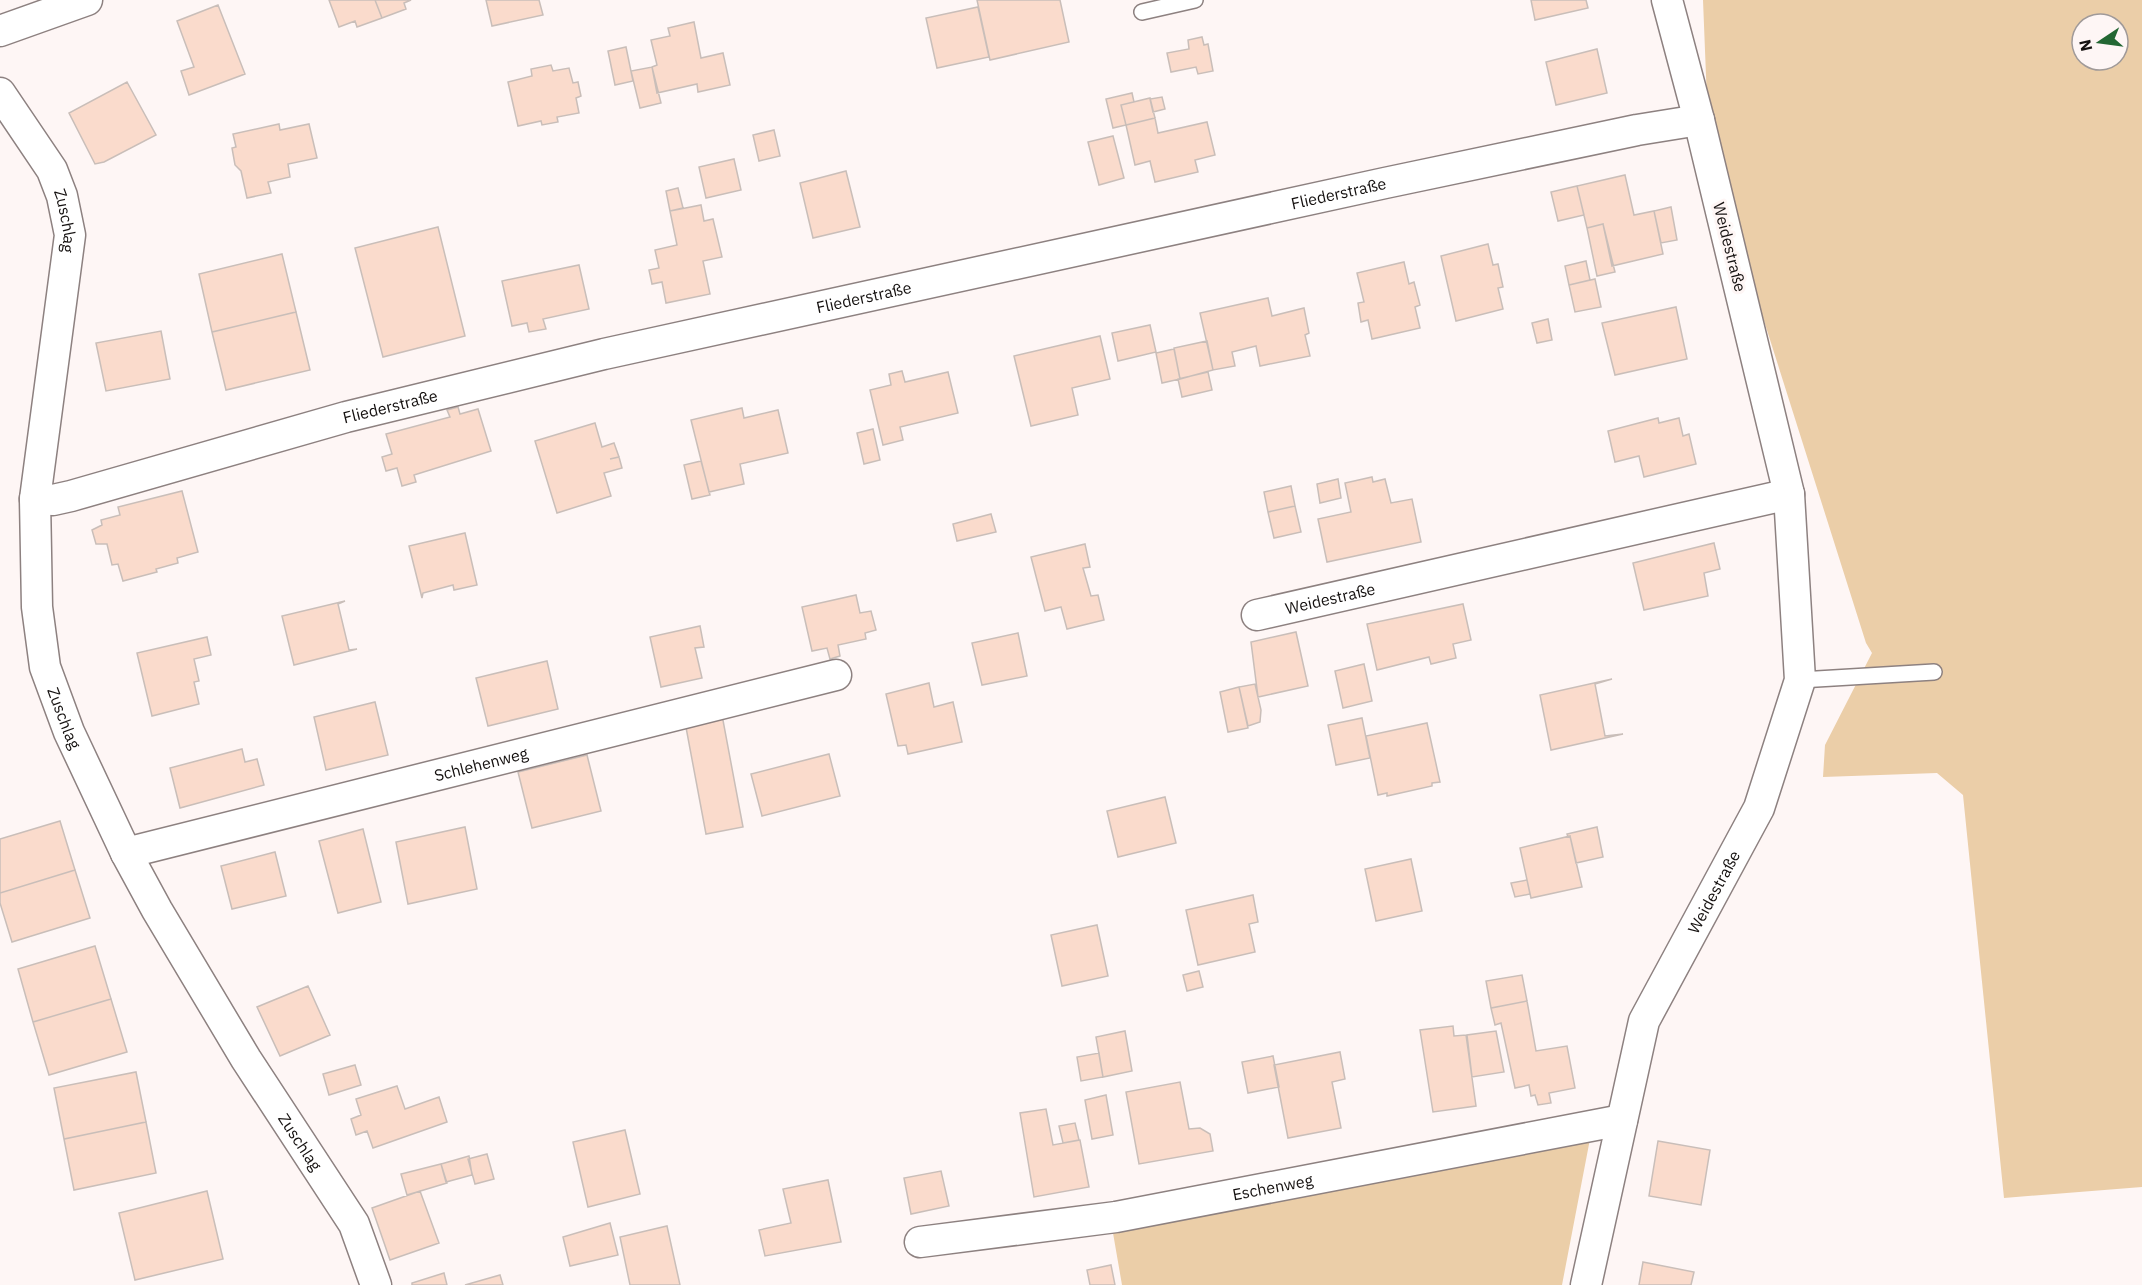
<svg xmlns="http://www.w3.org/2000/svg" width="2142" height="1285" viewBox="0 0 2142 1285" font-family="'IBM Plex Sans',sans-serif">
<rect width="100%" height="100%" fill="#fef6f5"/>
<path fill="#ebcea8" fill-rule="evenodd" d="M 1703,0 L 2142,0 L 2142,1187 L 2004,1198 L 1963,795 L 1937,773 L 1823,777 L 1825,745 L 1872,653 L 1866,643 L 1759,305 L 1707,101 ZM 2082,24 L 2118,24 L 2118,60 L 2082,60 Z
M 1590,1139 L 1562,1285 L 1122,1285 L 1113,1233 Z"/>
<path fill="#fadbcc" stroke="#c9beb9" stroke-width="1.5" d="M 329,0 L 375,0 L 382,18 L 357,27 L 355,21 L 339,27 Z
M 375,0 L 411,0 L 404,3 L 406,9 L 382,18 Z
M 486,0 L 539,0 L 543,15 L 492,26 Z
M 977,0 L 1060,0 L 1069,42 L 990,60 Z
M 1531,0 L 1586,0 L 1588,8 L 1535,20 Z
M 218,5 L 245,74 L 189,95 L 181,71 L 194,67 L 177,21 Z
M 978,7 L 989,57 L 937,68 L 926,18 Z
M 694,22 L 701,58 L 723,53 L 730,85 L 698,92 L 697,84 L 657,93 L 652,67 L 657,65 L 651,40 L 670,36 L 668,28 Z
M 1202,37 L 1204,45 L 1208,44 L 1213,71 L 1198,74 L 1196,67 L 1171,72 L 1167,53 L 1189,49 L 1188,40 Z
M 626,47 L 633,81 L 615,85 L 608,51 Z
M 1597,49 L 1607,93 L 1556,105 L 1546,62 Z
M 551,65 L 553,71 L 569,68 L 573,83 L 578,82 L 581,96 L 576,98 L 579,113 L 557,117 L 558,122 L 542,125 L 541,121 L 518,126 L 508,82 L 532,76 L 531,69 Z
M 652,67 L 661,103 L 640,108 L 631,71 Z
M 127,82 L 156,135 L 104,162 L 95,164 L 69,113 Z
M 1132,93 L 1134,102 L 1121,105 L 1126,125 L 1113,128 L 1106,99 Z
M 1162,97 L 1165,109 L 1153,112 L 1150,99 Z
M 1150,98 L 1155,118 L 1126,125 L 1121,105 Z
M 1155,118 L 1158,133 L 1207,122 L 1215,155 L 1195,160 L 1198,172 L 1155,182 L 1150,161 L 1135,165 L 1126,125 Z
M 279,124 L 280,130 L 309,124 L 317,158 L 288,164 L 290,177 L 268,182 L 271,193 L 247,198 L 241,171 L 235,165 L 232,148 L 236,147 L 233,134 Z
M 774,130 L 780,156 L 759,161 L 753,135 Z
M 1113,136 L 1124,178 L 1099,185 L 1088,142 Z
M 734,159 L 741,190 L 706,198 L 699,167 Z
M 846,171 L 860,227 L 813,238 L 800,183 Z
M 1625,175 L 1634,215 L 1654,211 L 1663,254 L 1612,266 L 1603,224 L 1587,228 L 1577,186 Z
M 1577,186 L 1584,215 L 1558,221 L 1551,192 Z
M 678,188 L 683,208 L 670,211 L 666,191 Z
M 701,205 L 704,221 L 713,219 L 722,257 L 703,261 L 710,294 L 666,303 L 662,282 L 652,284 L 649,270 L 659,268 L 655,250 L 677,245 L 670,211 Z
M 1671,207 L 1677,240 L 1661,243 L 1654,211 Z
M 1603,224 L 1615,272 L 1597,276 L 1587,228 Z
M 438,227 L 465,336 L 383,357 L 355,248 Z
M 1488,244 L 1493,265 L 1498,264 L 1503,287 L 1498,288 L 1503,309 L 1456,321 L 1441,256 Z
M 282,254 L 296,312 L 212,332 L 199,274 Z
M 1586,261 L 1590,280 L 1569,285 L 1565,266 Z
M 1404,262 L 1409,284 L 1414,282 L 1420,305 L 1415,307 L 1420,328 L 1372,339 L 1368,320 L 1361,322 L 1358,303 L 1364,302 L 1357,273 Z
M 579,265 L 589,309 L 543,319 L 546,329 L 529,332 L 527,323 L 512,326 L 502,281 Z
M 1595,279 L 1601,307 L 1575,312 L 1569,285 Z
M 1268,298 L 1272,316 L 1304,308 L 1309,333 L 1305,335 L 1310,356 L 1260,366 L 1256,346 L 1232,352 L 1235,366 L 1213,370 L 1200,313 Z
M 1676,307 L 1687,359 L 1615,375 L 1602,323 Z
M 296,312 L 310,370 L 226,390 L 212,332 Z
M 1548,319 L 1552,340 L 1537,343 L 1532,323 Z
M 1150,325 L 1156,352 L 1118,361 L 1112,333 Z
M 161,331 L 170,379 L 106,391 L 96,343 Z
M 1100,336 L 1110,379 L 1072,388 L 1078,415 L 1031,426 L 1014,356 Z
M 1207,341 L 1213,370 L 1180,379 L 1174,348 Z
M 1174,349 L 1180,379 L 1162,383 L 1156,353 Z
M 902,371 L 905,382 L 948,372 L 958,413 L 900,427 L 903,440 L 883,445 L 870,390 L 891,385 L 889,374 Z
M 1208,372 L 1212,390 L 1182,397 L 1178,379 Z
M 458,407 L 460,414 L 478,409 L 491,451 L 414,475 L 416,482 L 402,486 L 397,468 L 386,471 L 382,457 L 392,454 L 386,434 L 450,417 L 447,410 Z
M 742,408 L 744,418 L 778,410 L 788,453 L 740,464 L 744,484 L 709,492 L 691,420 Z
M 1658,418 L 1659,423 L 1679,418 L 1683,436 L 1689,434 L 1696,464 L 1644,477 L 1639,456 L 1615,462 L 1608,431 Z
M 595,423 L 602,447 L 614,443 L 619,457 L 610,459 L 619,457 L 622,468 L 604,473 L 611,496 L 557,513 L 535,441 Z
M 873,429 L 880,460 L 864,464 L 857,433 Z
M 701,461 L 710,495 L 692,499 L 684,465 Z
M 1372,477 L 1373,482 L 1385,479 L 1391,503 L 1412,499 L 1421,542 L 1327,562 L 1318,519 L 1351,512 L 1345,483 Z
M 1338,479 L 1341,498 L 1320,503 L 1317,484 Z
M 1291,486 L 1295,506 L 1268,512 L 1264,492 Z
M 182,491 L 198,552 L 177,558 L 178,563 L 156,569 L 157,572 L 123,581 L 118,564 L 112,565 L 107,544 L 96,544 L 92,530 L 102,525 L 101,520 L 120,515 L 118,507 Z
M 1295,506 L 1301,532 L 1274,538 L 1268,512 Z
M 991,514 L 996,532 L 957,541 L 953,524 Z
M 465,533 L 477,585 L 454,590 L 453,585 L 423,593 L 422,598 L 409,546 Z
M 1714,543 L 1720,569 L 1704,573 L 1708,596 L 1644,610 L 1633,563 Z
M 1085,544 L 1090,567 L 1083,568 L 1091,596 L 1098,595 L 1104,620 L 1067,629 L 1061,607 L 1045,611 L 1031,557 Z
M 856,595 L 860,613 L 871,611 L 876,630 L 865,633 L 866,639 L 838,645 L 840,656 L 830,659 L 827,648 L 812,651 L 802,607 Z
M 345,601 L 338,604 L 349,650 L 357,649 L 294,665 L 282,616 Z
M 1463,604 L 1471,640 L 1453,644 L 1456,658 L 1431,664 L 1429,657 L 1377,670 L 1367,624 Z
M 700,626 L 704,647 L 695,648 L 702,678 L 661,687 L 650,637 Z
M 1296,632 L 1308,686 L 1258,697 L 1251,642 Z
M 1018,633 L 1027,676 L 982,685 L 972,643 Z
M 207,637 L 211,655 L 194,659 L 199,681 L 194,682 L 199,704 L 152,716 L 137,653 Z
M 547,661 L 558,709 L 488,726 L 476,678 Z
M 1364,664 L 1372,701 L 1343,708 L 1335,671 Z
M 1612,679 L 1595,684 L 1605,736 L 1623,734 L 1551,750 L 1540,695 Z
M 929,683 L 934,707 L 953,702 L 962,742 L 908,754 L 906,745 L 898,746 L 886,694 Z
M 1255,684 L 1261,710 L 1260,722 L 1248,726 L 1239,687 Z
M 1239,687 L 1248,728 L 1228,732 L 1220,692 Z
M 375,702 L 388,755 L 326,770 L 314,717 Z
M 722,715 L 743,827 L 706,834 L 685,722 Z
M 1362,718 L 1370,758 L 1336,765 L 1328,725 Z
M 1427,723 L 1440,782 L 1432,783 L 1432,786 L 1387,796 L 1387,793 L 1378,795 L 1366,736 Z
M 242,749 L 245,762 L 257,759 L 264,785 L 180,808 L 170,768 Z
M 829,754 L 840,796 L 762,816 L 751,774 Z
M 587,755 L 601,811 L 532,828 L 518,772 Z
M 1165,797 L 1176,843 L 1118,857 L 1107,811 Z
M 60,821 L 75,870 L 0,893 L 0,839 Z
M 465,827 L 477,889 L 408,904 L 396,842 Z
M 1597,827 L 1603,857 L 1576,863 L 1570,836 L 1568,837 L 1567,834 Z
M 363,829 L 381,902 L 338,913 L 319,841 Z
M 1570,836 L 1582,887 L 1531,898 L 1520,848 Z
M 275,852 L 286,896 L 232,909 L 221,866 Z
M 1411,859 L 1422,911 L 1376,921 L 1365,869 Z
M 75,870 L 90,918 L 12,942 L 0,903 L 0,893 Z
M 1527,880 L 1530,894 L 1515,897 L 1511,883 Z
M 1253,895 L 1258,922 L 1249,924 L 1255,952 L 1198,965 L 1186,910 Z
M 1097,925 L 1108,976 L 1062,986 L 1051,935 Z
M 95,946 L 111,999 L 33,1022 L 18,969 Z
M 1199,971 L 1203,987 L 1187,991 L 1183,975 Z
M 1522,975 L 1527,1001 L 1491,1008 L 1486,981 Z
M 308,986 L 330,1035 L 280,1056 L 257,1007 Z
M 111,999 L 127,1052 L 49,1075 L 33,1022 Z
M 1527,1001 L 1536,1051 L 1567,1046 L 1575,1088 L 1549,1093 L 1551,1103 L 1538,1105 L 1535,1095 L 1531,1096 L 1529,1085 L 1515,1088 L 1501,1023 L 1495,1025 L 1491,1008 Z
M 1453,1026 L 1454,1036 L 1466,1035 L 1476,1106 L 1433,1112 L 1420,1030 Z
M 1125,1031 L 1132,1071 L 1103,1077 L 1096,1037 Z
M 1496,1031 L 1504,1072 L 1472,1077 L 1467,1035 Z
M 1340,1052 L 1345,1079 L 1332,1082 L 1341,1128 L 1288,1138 L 1274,1065 Z
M 1099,1053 L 1103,1077 L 1081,1081 L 1077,1057 Z
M 1273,1056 L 1279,1087 L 1248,1093 L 1242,1062 Z
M 355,1065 L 361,1085 L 329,1095 L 323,1074 Z
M 136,1072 L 146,1122 L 64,1139 L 54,1088 Z
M 1180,1082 L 1189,1129 L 1200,1128 L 1210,1134 L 1213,1151 L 1139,1164 L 1126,1092 Z
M 397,1086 L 405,1109 L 439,1097 L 447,1122 L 373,1148 L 367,1131 L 356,1135 L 351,1119 L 361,1115 L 356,1099 Z
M 1106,1095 L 1113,1135 L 1092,1139 L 1085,1100 Z
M 1046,1109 L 1053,1145 L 1080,1140 L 1089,1187 L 1034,1197 L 1020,1113 Z
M 146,1122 L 156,1173 L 74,1190 L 64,1139 Z
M 1075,1123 L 1079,1140 L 1063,1143 L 1059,1126 Z
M 625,1130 L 640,1194 L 588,1207 L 573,1142 Z
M 1658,1141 L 1710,1150 L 1701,1205 L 1649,1196 Z
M 487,1154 L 494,1179 L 475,1184 L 468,1159 Z
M 469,1156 L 472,1175 L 446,1182 L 441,1164 Z
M 441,1164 L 447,1183 L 407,1195 L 401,1174 Z
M 941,1171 L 949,1206 L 911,1214 L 904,1178 Z
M 828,1180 L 841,1242 L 765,1256 L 759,1230 L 791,1223 L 783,1189 Z
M 207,1191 L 223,1259 L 135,1280 L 119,1213 Z
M 420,1191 L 439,1243 L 390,1260 L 372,1208 Z
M 610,1223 L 618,1255 L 570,1266 L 563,1237 Z
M 667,1226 L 680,1285 L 630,1285 L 620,1237 Z
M 1643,1262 L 1694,1272 L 1691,1285 L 1639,1285 Z
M 1111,1265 L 1115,1285 L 1090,1285 L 1087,1270 Z
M 444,1273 L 447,1285 L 412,1285 L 412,1283 Z
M 500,1275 L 503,1285 L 465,1285 Z"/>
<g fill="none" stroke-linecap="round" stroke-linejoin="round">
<g stroke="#8d8180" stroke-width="18">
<path id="service" d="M 1142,12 L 1195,0
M 1800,680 L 1934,672"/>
</g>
<g stroke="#8d8180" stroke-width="33">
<g id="minor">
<path d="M 0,31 L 87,0"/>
<path id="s1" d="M 0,93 L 52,170 L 62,196 L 70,235 L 35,499 L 37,607 L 45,667 L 69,732 L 126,853 L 157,910 L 246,1059 L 354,1224 L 376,1285"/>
<path id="s2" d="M 35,499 L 53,500 L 71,496 L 346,417 L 604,354 L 1385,183 L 1637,130 L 1699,120"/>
<path id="s3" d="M 1257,615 L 1789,494"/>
<path id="s4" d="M 126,853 L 836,675"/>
<path id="s5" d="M 920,1242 L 1116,1217 L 1622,1120"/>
<path id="s6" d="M 1586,1285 L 1644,1021 L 1759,808 L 1800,680 L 1789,494 L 1699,120 L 1667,0"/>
</g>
</g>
<use href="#service" stroke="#fff" stroke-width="15"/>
<use href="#minor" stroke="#fff" stroke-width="30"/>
</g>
<g text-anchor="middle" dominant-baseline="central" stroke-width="6" stroke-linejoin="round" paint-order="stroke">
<g font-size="16" fill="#14100f" stroke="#fef6f5">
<text stroke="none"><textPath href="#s2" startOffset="1340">Fliederstraße</textPath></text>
<text stroke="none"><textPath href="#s1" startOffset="146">Zuschlag</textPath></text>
<text transform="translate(1730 247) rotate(76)">Weidestraße</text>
<text stroke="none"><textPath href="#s2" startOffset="854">Fliederstraße</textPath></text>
<text stroke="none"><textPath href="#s2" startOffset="368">Fliederstraße</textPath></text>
<text stroke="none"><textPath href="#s3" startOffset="75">Weidestraße</textPath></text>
<text stroke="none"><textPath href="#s1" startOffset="650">Zuschlag</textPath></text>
<text stroke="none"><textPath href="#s4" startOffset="366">Schlehenweg</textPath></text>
<text stroke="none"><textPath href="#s6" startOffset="417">Weidestraße</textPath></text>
<text stroke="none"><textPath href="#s1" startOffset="1136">Zuschlag</textPath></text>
<text stroke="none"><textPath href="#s5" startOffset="357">Eschenweg</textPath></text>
</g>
</g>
<g transform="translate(2100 42) rotate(257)"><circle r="28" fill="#fef6f5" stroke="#a09a99" stroke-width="1.5"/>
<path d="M0-4.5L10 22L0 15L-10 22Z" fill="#236733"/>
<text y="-9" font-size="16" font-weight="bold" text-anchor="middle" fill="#14100f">N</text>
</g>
</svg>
